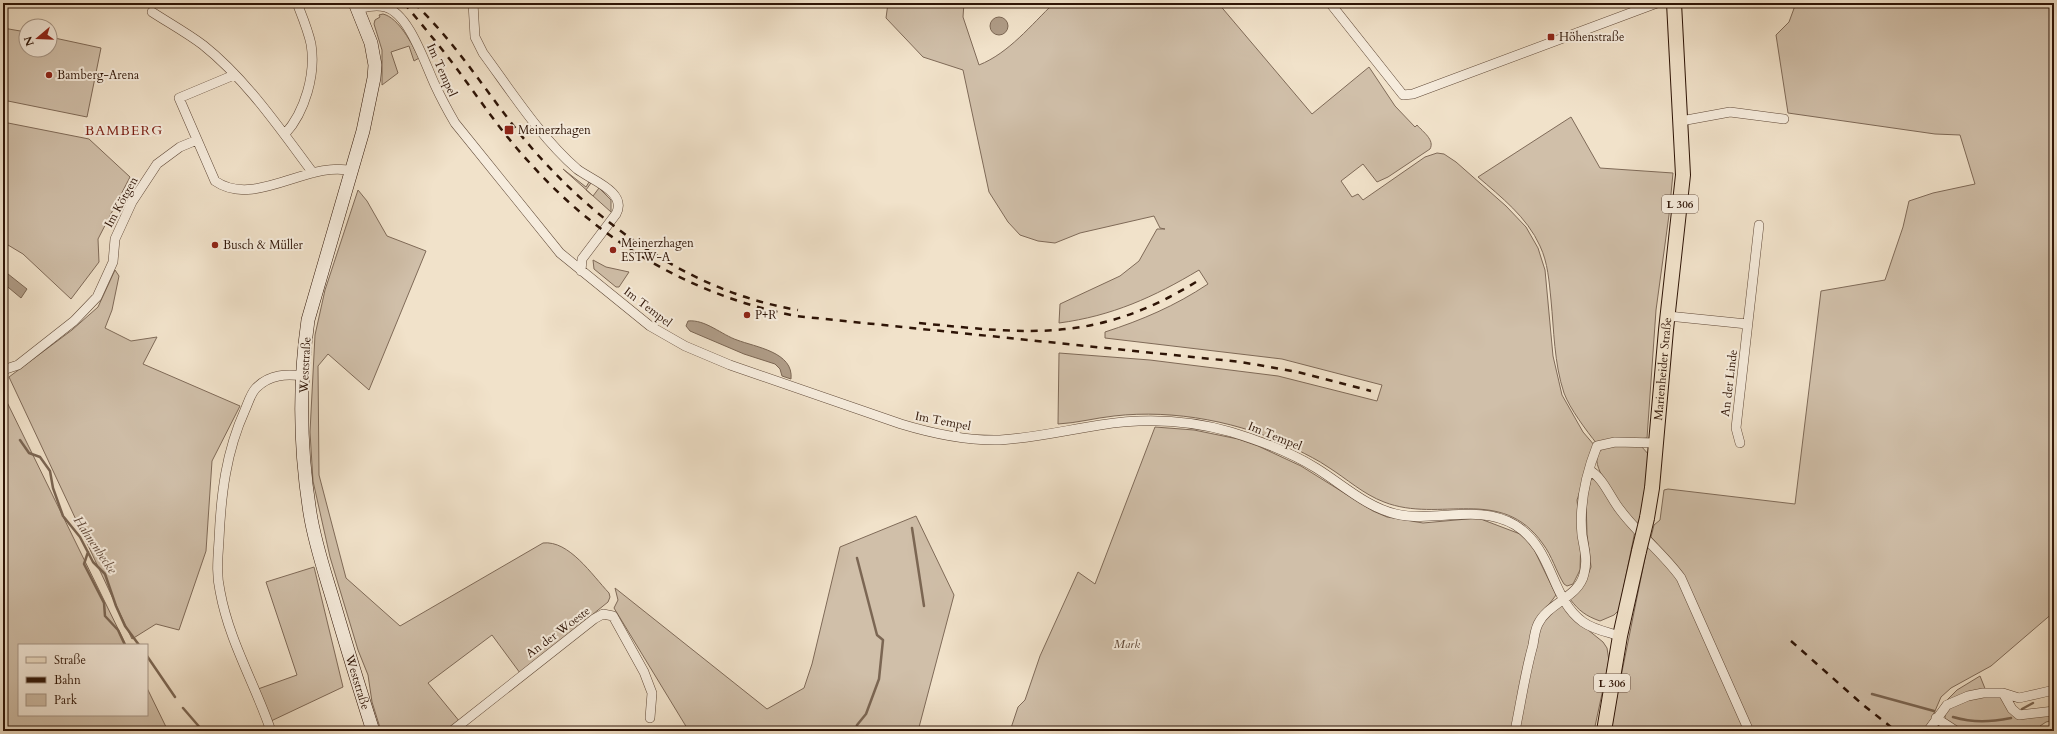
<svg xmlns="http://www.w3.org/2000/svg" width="2057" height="734" viewBox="0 0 2057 734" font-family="Cardo,serif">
<rect width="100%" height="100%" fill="#f1e2ca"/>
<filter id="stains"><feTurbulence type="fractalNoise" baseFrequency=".005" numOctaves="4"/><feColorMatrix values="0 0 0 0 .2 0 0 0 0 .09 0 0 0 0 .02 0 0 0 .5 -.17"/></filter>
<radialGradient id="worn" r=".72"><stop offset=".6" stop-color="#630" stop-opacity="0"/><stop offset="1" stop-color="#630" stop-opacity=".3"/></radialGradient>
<path fill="#d0bfa9" stroke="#7f6a58" d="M 888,3 L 964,3 L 963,17 L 979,65 C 1009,53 1031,25 1054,3 L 1218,3 L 1312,114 L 1369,67 L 1395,106 L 1415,127 L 1417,125 C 1423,132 1435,140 1430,149 L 1388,177 L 1377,182 L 1363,164 L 1341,181 L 1352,197 L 1358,194 L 1363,200 L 1425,157 L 1437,153 L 1444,154 L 1456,162 L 1506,206 L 1526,227 L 1538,248 L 1545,270 L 1553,356 L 1562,395 L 1583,432 L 1595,446 L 1577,500 L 1581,537 L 1580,570 L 1573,584 L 1567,586 L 1564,584 C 1556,571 1552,556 1543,544 C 1501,484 1440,524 1384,502 C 1363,494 1347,479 1328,467 C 1318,460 1307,455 1296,449 C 1242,422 1174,409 1114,416 C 1095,418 1077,423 1058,424 L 1059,353 L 1150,360 L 1278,376 L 1377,401 L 1382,385 L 1282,359 L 1105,338 L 1105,332 C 1142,320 1175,306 1208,284 L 1199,270 C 1154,297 1112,316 1059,323 L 1060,304 L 1120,276 L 1139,261 L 1157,229 L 1165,229 L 1160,228 L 1154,216 L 1080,233 L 1055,243 L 1038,241 L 1020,235 L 1008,222 L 989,192 L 963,70 L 923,57 L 886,18 Z
M 1796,3 L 2054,3 L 2054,612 L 1991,666 L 1951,688 L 1941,697 L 1932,718 L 1923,731 L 1750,731 L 1671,560 L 1651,537 L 1654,525 L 1660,520 L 1664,490 L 1668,489 L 1795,504 L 1821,291 L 1885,280 L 1903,227 L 1909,201 L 1933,193 L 1975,184 L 1960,135 L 1935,134 L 1788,113 L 1776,35 L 1789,22 Z
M 383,14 C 399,18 412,44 419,58 L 414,61 L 409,46 L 391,52 L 398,73 L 382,85 L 382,50 L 374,24 L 375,20 L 380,17 L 379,15 Z
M 3,28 L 26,32 L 26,50 L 50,50 L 50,37 L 101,48 L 87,117 L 3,100 Z
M 1571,117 L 1600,168 L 1673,173 L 1669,215 L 1656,310 L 1647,438 L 1597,444 C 1586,430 1570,409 1564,393 C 1554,363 1554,330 1551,300 C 1549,281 1548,263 1540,246 C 1527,217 1501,197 1478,177 Z
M 3,122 L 89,139 L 130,177 L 98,239 L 99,262 L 71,299 L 23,254 L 3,242 Z
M 563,169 L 586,187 L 589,182 L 591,183 L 586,190 L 593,196 L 599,188 L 611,200 L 611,212 Z
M 358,190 L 367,201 L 387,236 L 426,251 L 369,390 L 328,354 L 318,366 L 319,475 L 346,578 L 400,626 L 543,543 C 569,540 592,575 609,593 L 610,597 L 608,602 L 520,673 L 492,635 L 428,683 L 460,722 L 447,731 L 381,731 L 372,702 L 368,675 L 358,650 L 330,557 L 313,481 L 310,432 L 315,335 L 325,290 Z
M 593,260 L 606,267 L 629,272 L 619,287 L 616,287 L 594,269 Z
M 115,270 L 119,276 L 112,310 L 105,328 L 131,341 L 157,337 L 143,364 L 240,406 L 212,461 L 206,551 L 179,630 L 156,624 L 132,639 L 9,377 L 72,330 L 98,307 Z
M 3,394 L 126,645 L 19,645 L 19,715 L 147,715 L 147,688 L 168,731 L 3,731 Z
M 1155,427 L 1194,430 L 1238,439 L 1258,446 L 1301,466 L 1373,511 L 1387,517 L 1423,523 L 1478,518 L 1528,537 L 1556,595 L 1536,622 L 1513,731 L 1010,731 L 1018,707 L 1025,700 L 1040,656 L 1078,572 L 1095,584 Z
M 1609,445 L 1641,446 L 1650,456 L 1640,520 L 1637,524 C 1627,512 1594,473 1597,458 C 1598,451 1603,448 1609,445 Z
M 1591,479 L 1595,479 L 1635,531 L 1619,610 L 1614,615 L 1600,621 C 1586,616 1579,611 1570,599 L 1585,582 L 1591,567 L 1587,534 L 1586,500 Z
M 916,516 L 954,595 L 918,731 L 680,731 L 687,728 L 614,608 L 618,600 L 615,588 L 767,709 L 804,688 L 812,664 L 840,547 Z
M 1648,543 L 1678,579 L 1747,731 L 1610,731 Z
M 314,567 L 343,687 L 271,721 L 258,689 L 297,675 L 266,582 Z
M 1562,605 L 1572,617 L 1603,642 L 1607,648 L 1609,661 L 1594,731 L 1517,731 L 1540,624 L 1551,609 Z
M 1980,676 L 1986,691 L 1944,703 L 1957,690 Z
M 1998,696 L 2001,696 L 2010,710 L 2054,714 L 2054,720 L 2046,722 L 2040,726 L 2038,731 L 1963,731 L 1945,719 L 1945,712 C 1958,697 1979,698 1998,696 Z"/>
<path fill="#af9c87" stroke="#7b6653" d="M990 26a9 9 0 1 1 18 0a9 9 0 1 1-18 0Z
M 3,270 L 27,289 L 21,298 L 3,283 Z
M 688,321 C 705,319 722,335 737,340 C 755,347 794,352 791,379 L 782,376 L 780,369 L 775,364 L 744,354 L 690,331 L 686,326 Z"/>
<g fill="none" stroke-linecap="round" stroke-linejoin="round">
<path stroke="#7b6653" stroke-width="2.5" d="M 20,440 L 29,453 L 40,457 L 50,471 L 53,488 L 63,516 L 80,537 L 93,562 L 105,574 L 116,606 L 125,626 L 139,645
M 912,528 L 924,606
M 88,552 L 84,564 L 104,603 L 105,616 L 118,630 L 125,645
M 147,656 L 175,697
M 1872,694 L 1934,711
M 183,708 L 202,730
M 2022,709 L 2033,703
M 1953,717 C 1974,723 1990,722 2011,718
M 856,731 L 857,725 L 866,714 L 879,679 L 883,640 L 877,635 L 857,558"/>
<g stroke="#5f4837" stroke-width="10">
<path id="street" d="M 473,3 L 475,37 L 483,53 C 511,91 541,138 577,169 C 591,180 628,192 616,214 L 582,259 L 581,271
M 1330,3 L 1403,95 L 1413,94 L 1657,3
M 357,9 C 366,7 375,4 385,7 C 409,13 425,64 435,85 C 441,98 448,111 455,123 L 560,253 L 650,326 L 685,346 L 730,365 L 901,424 C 934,434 966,441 1000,440 C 1034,438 1067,430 1100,425 C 1143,418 1189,420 1231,432 C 1261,441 1290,452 1316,468 C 1342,484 1366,507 1396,514 C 1435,523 1479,503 1515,525 C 1554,549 1550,598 1583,622 C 1594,630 1608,632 1620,636
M 152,12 C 169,23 187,33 203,45 C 247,80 280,129 313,173
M 234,75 L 179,98 L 215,181 C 255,209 310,159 352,171
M 1681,121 L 1730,112 L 1784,119
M 285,134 C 305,112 316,74 311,44 C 308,30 302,16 297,3
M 1668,316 L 1747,324
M 3,370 L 18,365 L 74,321 L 97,297 L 113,262 L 115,239 L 132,202 L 157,164 L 180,147 L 197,140
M 1740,443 L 1736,428 L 1759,225
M 1589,470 C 1604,478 1610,498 1621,511 C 1639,535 1663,553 1681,578 L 1749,731
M 2003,693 L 2012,709 L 2019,715 L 2054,711
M 1936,718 L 1956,731
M 271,731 C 255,684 229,641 220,591 C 216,574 218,557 219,540 C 221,494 226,452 245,410 C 248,403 251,393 256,388 C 270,374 286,374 304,376
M 452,731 L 594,619 L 603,614 L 613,616 L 644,672 L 652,693 L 650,718
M 1515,731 C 1521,702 1525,673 1533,645 C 1534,638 1535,630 1538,624 C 1548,603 1579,597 1584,574 C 1588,560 1584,548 1582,535 C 1579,505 1586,474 1597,446 L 1615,442 L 1656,443
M 1928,731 L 1947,705 L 1968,696 L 1983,693 L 2003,693 L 2019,698 L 2054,690"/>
</g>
<g stroke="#2e1406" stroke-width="14">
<g id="secondary">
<path id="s1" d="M 355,3 L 371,43 L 375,65 L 374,78 L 363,131 L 308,320 C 299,383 300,450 310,513 C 315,545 326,576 335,607 C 347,648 360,690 373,731"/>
</g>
</g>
<g stroke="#2e1406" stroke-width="16">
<g id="primary">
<path id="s2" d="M 1647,518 L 1652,488 L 1666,330 L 1683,175 L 1674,3"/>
<path d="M 1604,731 L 1620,636 L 1639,551"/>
</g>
</g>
<use href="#street" stroke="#f6ecdd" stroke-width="9"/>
<use href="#secondary" stroke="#f6ecdd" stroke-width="13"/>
<use href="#primary" stroke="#f1e2ca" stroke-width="14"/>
<path stroke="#2e1406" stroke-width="2.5" stroke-dasharray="7 7" stroke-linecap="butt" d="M 404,3 C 422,25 440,46 457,69 C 480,100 502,133 529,162 C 599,241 692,296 796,316 L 1241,362 L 1298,372 L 1371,391
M 414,3 C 455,42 485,90 520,134 C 589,219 688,292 798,310
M 919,323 C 1030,334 1096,343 1196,282
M 1791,641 L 1862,704 L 1896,731"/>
<g stroke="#2e1406" stroke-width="16" stroke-linecap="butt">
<path id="primary-bridge" d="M 1639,551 L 1647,518"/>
</g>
<use href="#primary-bridge" stroke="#f1e2ca" stroke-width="14"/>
</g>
<g fill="#8f2418" stroke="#f6ecdd" stroke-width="1.5">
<rect x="1547" y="33" width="8" height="8" rx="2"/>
<circle cx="49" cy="75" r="4"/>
<rect x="504" y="125" width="10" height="10" rx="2"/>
<circle cx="215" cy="245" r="4"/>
<circle cx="613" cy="250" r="4"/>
<circle cx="747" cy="315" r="4"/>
</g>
<g text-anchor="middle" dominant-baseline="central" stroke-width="4" stroke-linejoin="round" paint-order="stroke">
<g fill="#f6ecdd" stroke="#6a5546" stroke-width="1">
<rect x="1662" y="195" width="36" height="18" rx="3"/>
<rect x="1594" y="674" width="36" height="18" rx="3"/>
</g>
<g font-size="11" font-weight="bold" fill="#2e1406">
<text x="1680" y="204">L 306</text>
<text x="1612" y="683">L 306</text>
</g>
<g font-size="12" fill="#2e1406" stroke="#f6ecdd" text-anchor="start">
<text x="1559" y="37">Höhenstraße</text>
<text x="57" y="75">Bamberg-Arena</text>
<text x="518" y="130">Meinerzhagen</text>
<text x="621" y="243">Meinerzhagen<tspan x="621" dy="14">ESTW-A</tspan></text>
<text x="223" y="245">Busch &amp; Müller</text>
<text x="755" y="315">P+R</text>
</g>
<g font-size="12" fill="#2e1406" stroke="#f6ecdd">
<text transform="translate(442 70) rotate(66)">Im Tempel</text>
<text transform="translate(121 202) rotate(-61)">Im Kötgen</text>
<text transform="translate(648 307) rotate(37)">Im Tempel</text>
<text transform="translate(305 365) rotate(-87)">Weststraße</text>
<text stroke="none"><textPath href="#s2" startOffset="150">Marienheider Straße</textPath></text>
<text transform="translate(1729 383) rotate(-83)">An der Linde</text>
<text transform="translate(943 421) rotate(11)">Im Tempel</text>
<text transform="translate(1275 436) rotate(22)">Im Tempel</text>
<text transform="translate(558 632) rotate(-37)">An der Woeste</text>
<text stroke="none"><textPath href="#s1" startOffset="699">Weststraße</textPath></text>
</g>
<g font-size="12" font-style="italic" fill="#5f4737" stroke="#f6ecdd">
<text x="1127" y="644">Mark</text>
</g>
<g font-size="13" font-style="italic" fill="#624a3a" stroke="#f6ecdd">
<text transform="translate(95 545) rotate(56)">Hahnenbecke</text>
</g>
<g font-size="14" letter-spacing="1" fill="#7a1f14" stroke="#f6ecdd">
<text x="124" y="130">BAMBERG</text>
</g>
</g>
<rect width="2057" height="734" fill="none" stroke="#f1e2ca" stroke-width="16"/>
<rect x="4" y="4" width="2049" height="726" fill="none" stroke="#2e1406" stroke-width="2"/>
<rect x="8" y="8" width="2041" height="718" fill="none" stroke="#2e1406"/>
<rect x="18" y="644" width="130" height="72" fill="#f6ecdd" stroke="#a69687"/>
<rect x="26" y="657" width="20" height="6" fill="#f1e2ca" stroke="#a69687"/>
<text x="54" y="664" font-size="12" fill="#2e1406">Straße</text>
<rect x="26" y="677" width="20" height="6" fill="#2e1406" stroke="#a69687"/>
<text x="54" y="684" font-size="12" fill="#2e1406">Bahn</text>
<rect x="26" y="694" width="20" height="12" fill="#d0bfa9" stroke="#a69687"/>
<text x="54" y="704" font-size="12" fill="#2e1406">Park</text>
<g transform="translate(38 38) rotate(251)"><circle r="19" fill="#f6ecdd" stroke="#a69687"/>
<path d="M0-3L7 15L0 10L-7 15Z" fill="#8f2418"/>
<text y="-6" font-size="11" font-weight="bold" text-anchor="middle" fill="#2e1406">N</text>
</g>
<rect width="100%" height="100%" filter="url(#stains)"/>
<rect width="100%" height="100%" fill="url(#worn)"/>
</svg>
